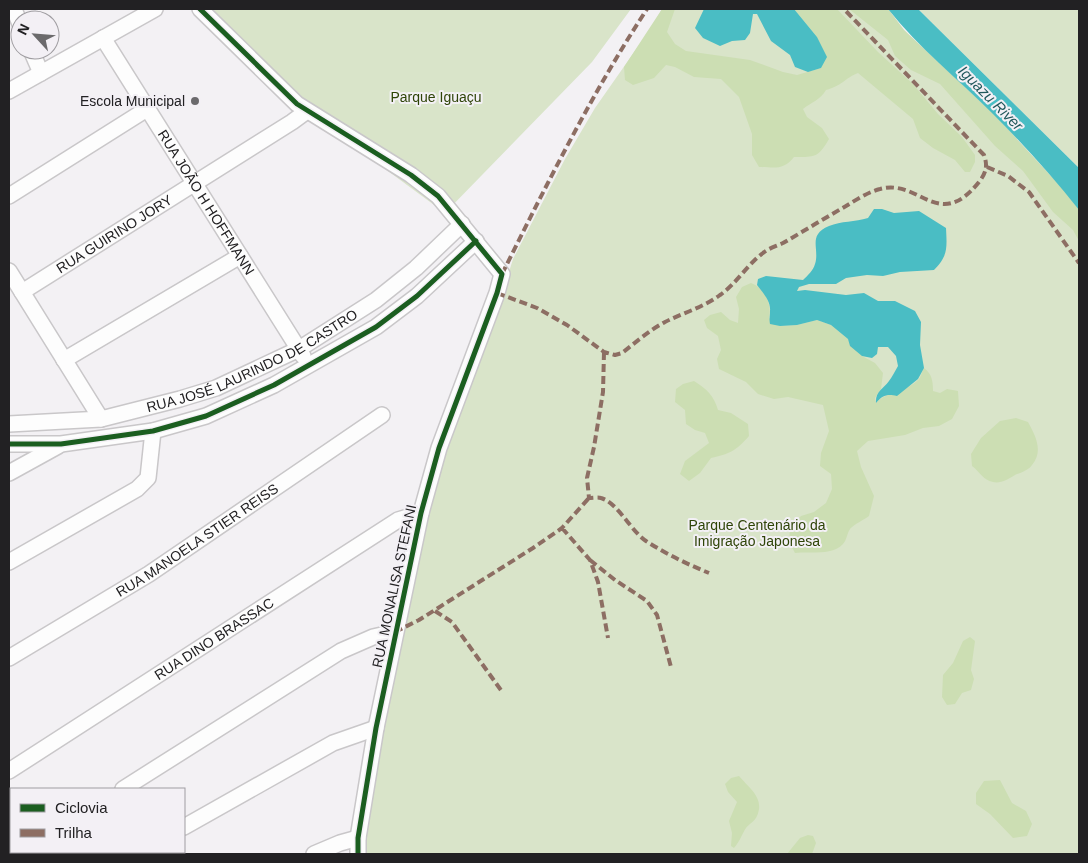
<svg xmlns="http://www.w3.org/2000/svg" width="1088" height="863" viewBox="0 0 1088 863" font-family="Arial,sans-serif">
<rect width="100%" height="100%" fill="#f3f1f4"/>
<path fill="#d9e4c9" d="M 213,9 L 631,9 L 592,62 L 445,213 L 312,115 L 241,47 Z
M 662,9 L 888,9 L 904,30 L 1079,210 L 1079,854 L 365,854 L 367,824 L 388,702 L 404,618 L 430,507 L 459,411 L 491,329 L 513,259 L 565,159 L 595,108 L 651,28 Z
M 918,9 L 1079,9 L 1079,168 Z"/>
<path fill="#ccdeb3" d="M 662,9 L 675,9 L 667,32 L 675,44 L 686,51 L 750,60 L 783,72 L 797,75 L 821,68 L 817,37 L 794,9 L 837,9 L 878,52 L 913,84 L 938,114 L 962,137 L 975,155 L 975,162 L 970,172 L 965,172 L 955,160 L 933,148 L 920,138 L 913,119 L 858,73 C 845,78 842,86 826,90 C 820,100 812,102 803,109 L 807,117 L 822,128 L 829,139 C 818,158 815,157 794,157 C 783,171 774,167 759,167 L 752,155 L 752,134 L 739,97 L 721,79 L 694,77 L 675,67 L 666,65 L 654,78 L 633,85 L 625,80 L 624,67 Z
M 849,9 L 888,9 L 904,30 L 994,114 L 1064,190 L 1079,210 L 1079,241 L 1073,230 L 1053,212 L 1023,171 L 995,146 L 940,84 L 911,70 L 895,56 L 888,40 Z
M 751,283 C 765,288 772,304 769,318 L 780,326 L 797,325 L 817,320 L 831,325 L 848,339 L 862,356 L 875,363 L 883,373 L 881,389 L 875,398 L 876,403 C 887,391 908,391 919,379 C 921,376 922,371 924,368 C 932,374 933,381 933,391 L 940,393 L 947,389 L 958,391 L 959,406 L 952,419 L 939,426 L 923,428 L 905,435 L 868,441 L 857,451 L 861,467 L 874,496 L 869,516 C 864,520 854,524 850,529 C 847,533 847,540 843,544 C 832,556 810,551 795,553 L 789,542 L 790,527 L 801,516 L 814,512 L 826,503 L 832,489 L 831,474 L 820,466 L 821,453 L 829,431 L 823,405 L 788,397 L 774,399 L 758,394 L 746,382 L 719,369 L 717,359 L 721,350 L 718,336 L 707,328 L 704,320 L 710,315 L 721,312 L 730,320 L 738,323 L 739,309 L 736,297 L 742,287 Z
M 694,381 C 707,389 714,396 718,410 L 731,413 L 748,424 L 749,436 C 736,451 729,454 711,458 L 700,473 L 689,481 L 680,474 L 685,461 L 709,443 L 705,433 L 695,430 L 686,424 L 685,410 L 675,402 L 676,389 L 683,384 Z
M 1016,418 L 1028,422 C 1035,435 1044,451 1032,465 C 1029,470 1020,473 1015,475 C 1009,479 1000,484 993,482 C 983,480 980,472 972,466 L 971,454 L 981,438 L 1000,421 Z
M 970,637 L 975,641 L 971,670 L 974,679 L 971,690 L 962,693 L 955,704 L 947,705 L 942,697 L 943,675 L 953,663 L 963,641 Z
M 739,776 C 749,788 765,798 757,816 C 755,821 749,824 746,828 C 741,836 740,841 734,848 L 731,846 L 732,833 L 729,821 L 737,802 L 728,792 L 725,784 L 731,778 Z
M 1000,780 L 1012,803 L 1026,811 L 1032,824 L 1027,836 L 1013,838 L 990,814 L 976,804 L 976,793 L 984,781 Z
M 808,835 L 813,836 L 816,843 L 812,854 L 787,854 L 800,838 Z"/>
<path fill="#4abdc4" d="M 704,9 L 794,9 L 817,37 L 827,57 L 821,68 L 808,72 L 795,67 L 790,55 L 771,41 L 757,14 L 753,14 L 750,33 L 745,40 L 732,41 L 720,46 L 703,38 L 695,28 Z
M 888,9 L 918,9 L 1079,168 L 1079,210 C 1053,177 1023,144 993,114 C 958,79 919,48 888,9 Z
M 874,209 L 882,209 L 894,213 L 919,211 L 946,228 C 947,248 948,256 934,270 L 900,272 L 883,276 L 867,275 L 846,278 L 836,284 L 809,284 L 799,287 L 797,291 L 805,290 L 846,295 L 864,293 L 878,301 L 895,301 L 915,311 L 921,322 L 920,345 L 924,368 L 918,379 L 897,396 C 887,394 883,395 876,403 C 875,392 883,389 889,381 C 892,377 895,371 898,366 L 896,356 L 888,347 L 878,347 L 877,354 L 872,358 L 862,356 L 850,346 L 848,339 L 831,325 L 817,320 L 797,325 L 780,326 L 770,324 C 769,318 770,317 770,311 C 771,301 763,293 757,285 L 758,279 L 766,276 L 803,280 C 808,275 813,271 815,264 C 820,249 807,235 829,226 C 841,221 855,222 868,218 Z"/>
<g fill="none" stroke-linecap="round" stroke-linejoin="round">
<g stroke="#c9c7c9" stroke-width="18">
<g id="minor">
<path d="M 14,9 L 20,24"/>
<path d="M 200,9 L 297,104 L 411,175 L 438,196 L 502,274 L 497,293 L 439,448 L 421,513 L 376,728 L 358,838 L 358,854"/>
<path id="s1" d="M 103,38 L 303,356"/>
<path d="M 31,50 L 41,73"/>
<path d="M 9,91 L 155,9"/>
<path d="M 9,196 L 147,109"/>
<path d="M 9,271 L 101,419"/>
<path id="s2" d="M 22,292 L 292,122 L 307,111"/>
<path d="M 64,360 L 240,256"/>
<path id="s3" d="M 9,424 L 101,419 L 180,399 L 216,388 L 299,349 L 376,300 L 416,268 L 462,224"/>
<path d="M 9,444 L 61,444 L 153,431 L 206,416 L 274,385 L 376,327 L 417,296 L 476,241"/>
<path d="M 9,473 L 58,446"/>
<path d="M 9,562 L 137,489 L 148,478 L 153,431"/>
<path id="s4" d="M 9,658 L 149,574 L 382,415"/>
<path id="s5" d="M 9,771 L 398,520 L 421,513"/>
<path d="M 123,789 L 341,651 L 373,637 L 395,632"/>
<path d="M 184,827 L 333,743 L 376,728"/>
<path d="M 21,854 L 25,852"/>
<path d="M 136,854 L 140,852"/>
<path d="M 314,854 L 340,843 L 358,838"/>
</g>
</g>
<use href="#minor" stroke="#fdfdfd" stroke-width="15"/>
<path stroke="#8d6e63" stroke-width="4" stroke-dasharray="8 4" stroke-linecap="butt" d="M 987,167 L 1008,176 L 1029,192 L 1079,263
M 502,274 C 547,184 592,93 647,9
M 497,293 L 537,308 L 567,325 L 604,352 L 615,355 L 622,353 C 636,342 650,330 665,322 C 683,313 704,307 720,295 C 736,284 747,265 763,253 C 769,248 777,246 783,243 C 804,231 825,218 846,206 C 856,200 868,192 880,189 C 920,178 938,233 979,182 C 986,173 988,166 984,155 L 844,9
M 604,352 L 603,392 L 594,447 L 587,478 L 589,498 C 593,498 598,497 601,498 C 618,503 630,530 646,541 C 666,554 687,564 709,573
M 562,528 L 590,560 L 598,582 L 608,638
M 590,560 L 615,580 L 647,601 L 657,615 L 671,667
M 435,611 L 452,622 L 503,693
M 395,632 L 419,620 L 533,548 L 562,528 L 589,498"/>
<g stroke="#f3f0f5" stroke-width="8">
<path id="cycleway" d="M 200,9 L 297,104 L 411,175 L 438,196 L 502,274 L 497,293 L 439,448 L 421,513 L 376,728 L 358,838 L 358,854
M 9,444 L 61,444 L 153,431 L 206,416 L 274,385 L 376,327 L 417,296 L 476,241"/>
</g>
<use href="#cycleway" stroke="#1b5e20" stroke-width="5"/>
</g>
<circle fill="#6b6a6c" stroke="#f3f0f5" stroke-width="2" cx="195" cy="101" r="5"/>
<g text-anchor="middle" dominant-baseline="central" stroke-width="4" stroke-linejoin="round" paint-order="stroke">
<g font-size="14" fill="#2f4408" stroke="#f3f0f5">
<text x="436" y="97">Parque Iguaçu</text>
<text x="757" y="525">Parque Centenário da<tspan x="757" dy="16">Imigração Japonesa</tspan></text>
</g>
<g font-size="14" fill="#222123" stroke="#f3f0f5" text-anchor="end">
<text x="185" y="101">Escola Municipal</text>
</g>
<g font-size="14" fill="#222123" stroke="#f3f0f5">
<text stroke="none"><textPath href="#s1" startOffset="194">RUA JOÃO H HOFFMANN</textPath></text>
<text stroke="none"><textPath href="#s2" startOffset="109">RUA GUIRINO JORY</textPath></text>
<text stroke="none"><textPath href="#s3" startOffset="255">RUA JOSÉ LAURINDO DE CASTRO</textPath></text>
<text stroke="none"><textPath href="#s4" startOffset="222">RUA MANOELA STIER REISS</textPath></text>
<text transform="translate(394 586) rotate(-78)">RUA MONALISA STEFANI</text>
<text stroke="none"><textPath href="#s5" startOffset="244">RUA DINO BRASSAC</textPath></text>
</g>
<g font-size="15" font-style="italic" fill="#21585c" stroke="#f3f0f5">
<text transform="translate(991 98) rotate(45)">Iguazu River</text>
</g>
</g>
<rect width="1088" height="863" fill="none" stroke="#222123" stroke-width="20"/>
<rect x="10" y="788" width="175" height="65" fill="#f3f0f5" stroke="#9f9da1"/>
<rect x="20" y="804" width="25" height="8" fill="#1b5e20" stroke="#9f9da1"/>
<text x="55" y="813" font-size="15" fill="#222123">Ciclovia</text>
<rect x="20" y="829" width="25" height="8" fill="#8d6e63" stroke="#9f9da1"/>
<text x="55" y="838" font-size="15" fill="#222123">Trilha</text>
<g transform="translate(35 35) rotate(296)"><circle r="24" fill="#f3f0f5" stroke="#9f9da1"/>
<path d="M0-4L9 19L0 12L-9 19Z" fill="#6b6a6c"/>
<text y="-8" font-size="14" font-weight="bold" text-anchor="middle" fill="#222123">N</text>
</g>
</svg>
